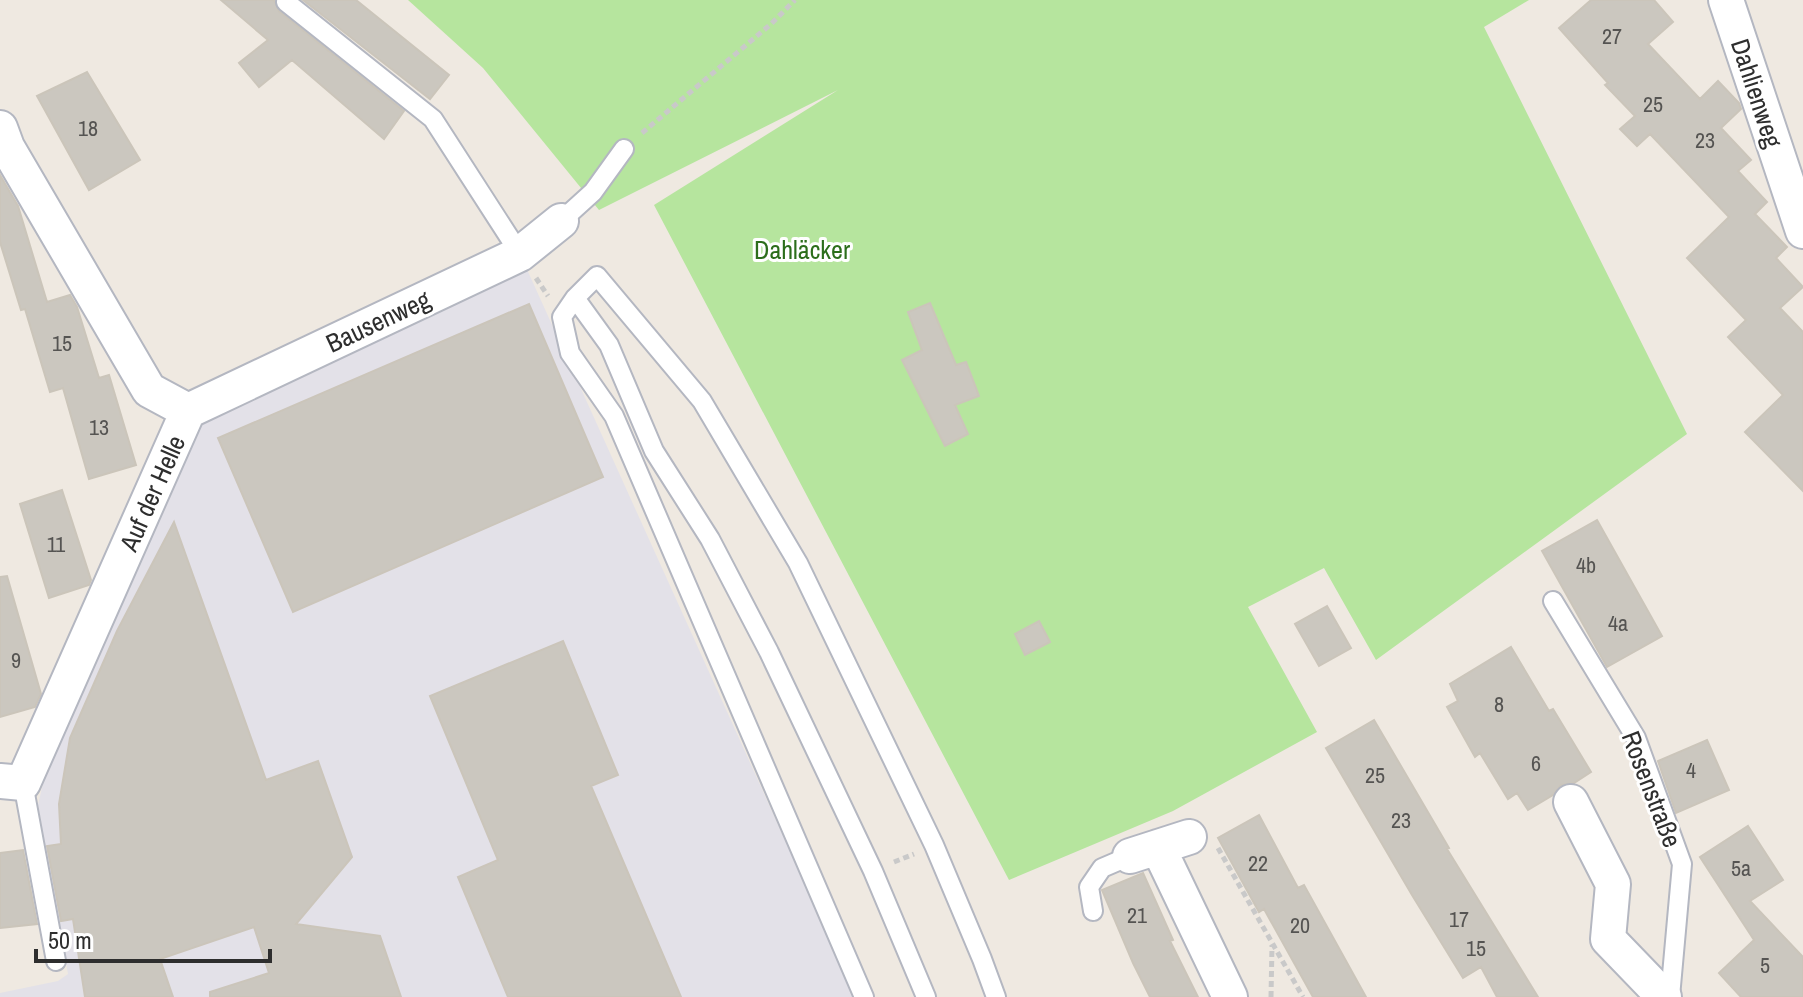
<svg xmlns="http://www.w3.org/2000/svg" width="1803" height="997" viewBox="0 0 1803 997" font-family="'Archivo Narrow',sans-serif">
<rect width="100%" height="100%" fill="#efe9e1"/>
<path fill="#e3e1e8" d="M 520,254 L 856,997 L 0,997 L 0,993 L 58,981 L 68,974 L 38,805 L 46,770 L 188,411 Z"/>
<path fill="#b6e59e" d="M 408,0 L 1529,0 L 1484,27 L 1687,434 L 1376,660 L 1324,568 L 1248,607 L 1317,732 L 1173,811 L 1009,880 L 654,205 L 838,90 L 599,210 L 483,68 Z"/>
<path fill="#cbc7bf" stroke="#cbc5ba" stroke-width="2" d="M 221,0 L 274,0 L 279,11 L 404,111 L 384,139 L 292,60 L 259,87 L 239,63 L 268,40 Z
M 303,0 L 356,0 L 449,75 L 430,99 Z
M 1591,0 L 1654,0 L 1673,22 L 1648,44 L 1700,99 L 1718,81 L 1739,103 L 1741,109 L 1721,128 L 1751,160 L 1738,171 L 1767,202 L 1755,214 L 1787,247 L 1776,258 L 1803,287 L 1780,308 L 1803,332 L 1803,491 L 1745,432 L 1783,395 L 1728,337 L 1746,320 L 1687,258 L 1729,217 L 1650,134 L 1637,146 L 1620,129 L 1635,116 L 1605,85 L 1608,83 L 1559,28 Z
M 87,72 L 140,160 L 89,190 L 37,96 Z
M 0,175 L 18,206 L 47,302 L 70,295 L 77,307 L 99,378 L 109,375 L 136,465 L 89,479 L 63,388 L 50,392 L 25,309 L 21,310 L 0,242 Z
M 930,303 L 956,365 L 966,362 L 979,396 L 955,405 L 968,434 L 945,446 L 902,360 L 922,350 L 908,312 Z
M 529,304 L 603,477 L 293,612 L 218,438 Z
M 62,490 L 91,580 L 89,585 L 49,598 L 20,504 Z
M 1597,520 L 1662,636 L 1607,667 L 1542,551 Z
M 174,522 L 266,780 L 318,761 L 352,857 L 296,924 L 380,936 L 401,997 L 210,997 L 210,992 L 269,973 L 254,927 L 160,959 L 173,997 L 85,997 L 73,919 L 61,921 L 47,846 L 61,844 L 59,804 L 70,738 L 117,631 Z
M 7,576 L 41,694 L 35,707 L 0,717 L 0,577 Z
M 1327,606 L 1351,648 L 1319,666 L 1295,624 Z
M 1039,621 L 1050,642 L 1025,655 L 1015,634 Z
M 563,641 L 618,775 L 591,786 L 681,997 L 508,997 L 458,877 L 498,860 L 430,696 Z
M 1511,647 L 1549,711 L 1553,709 L 1591,772 L 1574,783 L 1561,785 L 1553,795 L 1528,810 L 1517,793 L 1508,799 L 1480,753 L 1475,757 L 1447,707 L 1458,701 L 1450,684 Z
M 1374,720 L 1449,848 L 1447,849 L 1538,997 L 1497,997 L 1481,967 L 1463,978 L 1412,895 L 1326,748 Z
M 1707,740 L 1729,790 L 1676,813 L 1658,761 Z
M 1259,815 L 1298,888 L 1304,885 L 1366,997 L 1313,997 L 1264,909 L 1259,912 L 1218,838 Z
M 1748,826 L 1783,880 L 1750,901 L 1803,957 L 1803,997 L 1741,997 L 1719,973 L 1754,940 L 1700,857 Z
M 23,850 L 37,924 L 0,928 L 0,853 Z
M 1143,873 L 1173,940 L 1170,941 L 1198,997 L 1150,997 L 1133,963 L 1102,890 Z"/>
<g fill="none" stroke-linecap="round" stroke-linejoin="round">
<g stroke="#b4b7c1" stroke-width="22">
<path id="service" d="M 286,2 L 433,119 L 520,254
M 561,221 L 593,192 L 624,149
M 575,298 L 609,345 L 654,451 L 710,539 L 769,652 L 873,871 L 926,997
M 1553,601 L 1636,738 L 1682,864 L 1670,997
M 23,783 L 56,961
M 1093,911 L 1089,887 L 1102,868 L 1130,856
M 864,997 L 614,416 L 570,353 L 562,317 L 575,298 L 597,276 L 702,401 L 798,563 L 934,845 L 982,959 L 996,997"/>
</g>
<g stroke="#b4b7c1" stroke-width="38">
<path id="minor" d="M 1726,0 L 1803,231
M 0,128 L 7,147 L 149,390 L 188,411
M 188,411 L 520,254 L 561,221
M 0,781 L 23,783 L 188,411
M 1571,802 L 1613,884 L 1608,939 L 1664,997
M 1158,847 L 1230,997
M 1130,856 L 1189,837"/>
</g>
<path stroke="#c9c9c9" stroke-width="5" stroke-dasharray="6 4" stroke-linecap="butt" d="M 642,133 L 771,24 L 795,0
M 536,278 L 548,296
M 1218,848 L 1303,997
M 894,862 L 914,854
M 1271,997 L 1272,945"/>
<use href="#service" stroke="#fff" stroke-width="18"/>
<use href="#minor" stroke="#fff" stroke-width="34"/>
</g>
<g text-anchor="middle" dominant-baseline="central" stroke-width="6" stroke-linejoin="round" paint-order="stroke">
<g font-size="22" fill="#555452">
<text x="1612" y="36">27</text>
<text x="1653" y="104">25</text>
<text x="88" y="128">18</text>
<text x="1705" y="140">23</text>
<text x="62" y="343">15</text>
<text x="99" y="427">13</text>
<text x="56" y="544">11</text>
<text x="1586" y="565">4b</text>
<text x="1618" y="623">4a</text>
<text x="16" y="660">9</text>
<text x="1499" y="704">8</text>
<text x="1536" y="763">6</text>
<text x="1691" y="770">4</text>
<text x="1375" y="775">25</text>
<text x="1401" y="820">23</text>
<text x="1258" y="863">22</text>
<text x="1741" y="868">5a</text>
<text x="1137" y="915">21</text>
<text x="1459" y="919">17</text>
<text x="1300" y="925">20</text>
<text x="1476" y="948">15</text>
<text x="1765" y="965">5</text>
</g>
<g font-size="26" fill="#2e2e2e" stroke="#fff">
<text transform="translate(1757 93) rotate(72)">Dahlienweg</text>
<text transform="translate(378 321) rotate(-25)">Bausenweg</text>
<text transform="translate(152 493) rotate(-66)">Auf der Helle</text>
<text transform="translate(1652 789) rotate(69)">Rosenstraße</text>
</g>
<g font-size="26" fill="#2c6e1b" stroke="#fff">
<text x="802" y="249">Dahläcker</text>
</g>
</g>
<path d="M36 949v12h234v-12" fill="none" stroke="#2e2e2e" stroke-width="4"/>
<text x="48" y="949" font-size="24" fill="#2e2e2e" stroke="#ffffff" stroke-width="6" paint-order="stroke">50 m</text>
</svg>
